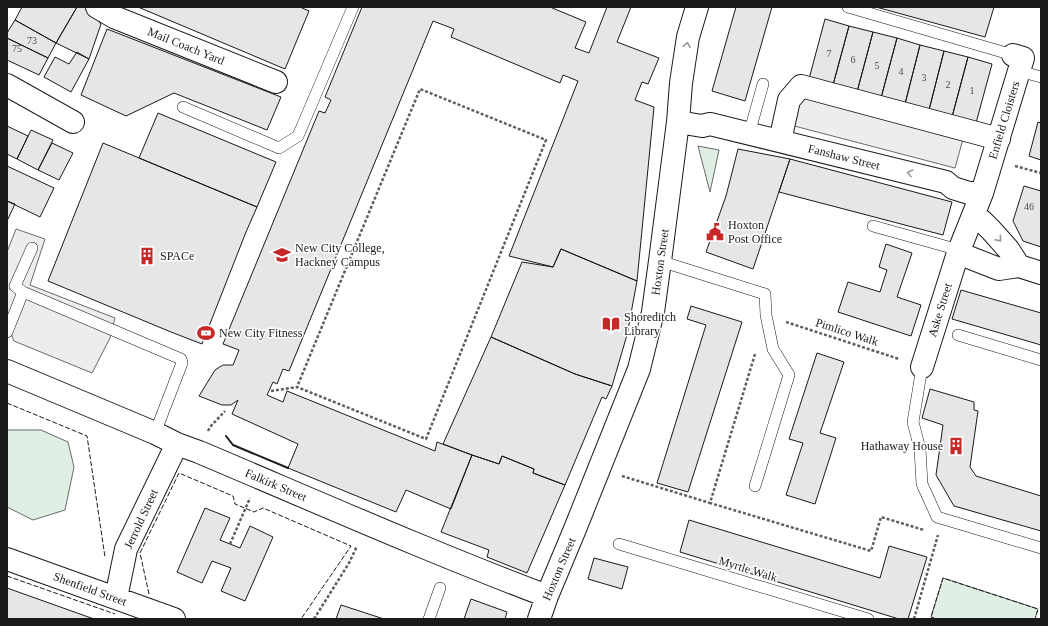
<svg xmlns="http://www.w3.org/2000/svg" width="1048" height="626" viewBox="0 0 1048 626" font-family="'Times New Roman',serif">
<rect width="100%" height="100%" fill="#fff"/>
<path fill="#e0efe3" stroke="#6a6a6a" d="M 698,146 L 719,150 L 710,192 Z
M 7,430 L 41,430 L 68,442 L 74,467 L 65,510 L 33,520 L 7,507 Z
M 943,578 L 1038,609 L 1035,619 L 936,619 L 931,617 Z"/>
<path fill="#ededed" stroke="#6a6a6a" d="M 787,92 L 963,139 L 955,168 L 779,122 Z
M 16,229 L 45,239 L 30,285 L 115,318 L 110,338 L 92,373 L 14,341 L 7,324 L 7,252 Z"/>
<path fill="#e6e6e6" stroke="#1a1a1a" d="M 22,7 L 77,7 L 56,43 L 15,20 Z
M 77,7 L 87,7 L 101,24 L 89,59 L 56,43 Z
M 138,7 L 300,7 L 309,11 L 285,69 Z
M 362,7 L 550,7 L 586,22 L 575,48 L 589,53 L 607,7 L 631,7 L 617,42 L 659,58 L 648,84 L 642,82 L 635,100 L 654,107 L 637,281 L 561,249 L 553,267 L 509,256 L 578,81 L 563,75 L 560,83 L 451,37 L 454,29 L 433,21 L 289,371 L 283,369 L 277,384 L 273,382 L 267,395 L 283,402 L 287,391 L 435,451 L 437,442 L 472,455 L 451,509 L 406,490 L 396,512 L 288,468 L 298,444 L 232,414 L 238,400 L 231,405 L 222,405 L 199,396 L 215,370 L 223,365 L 233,365 L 239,350 L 223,344 L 319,111 L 325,113 L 331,100 L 325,97 Z
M 736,7 L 772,7 L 745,101 L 712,91 Z
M 876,7 L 994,7 L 985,37 Z
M 825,19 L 849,26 L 833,85 L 809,79 Z
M 15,20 L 56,43 L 48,58 L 7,38 L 7,33 Z
M 849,26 L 873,32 L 857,92 L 833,85 Z
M 107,29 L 281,97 L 267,130 L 174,93 L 126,116 L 81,95 Z
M 873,32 L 897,38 L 881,98 L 857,92 Z
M 7,38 L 48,58 L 39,75 L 7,60 Z
M 897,38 L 920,45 L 905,104 L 881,98 Z
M 920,45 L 944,51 L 929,110 L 905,104 Z
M 944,51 L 968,57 L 952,117 L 929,110 Z
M 77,52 L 89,59 L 71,92 L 44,77 L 55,57 L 69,64 Z
M 968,57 L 992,64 L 976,123 L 952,117 Z
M 158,113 L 276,162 L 257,207 L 139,158 Z
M 1038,122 L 1041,123 L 1041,160 L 1029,156 Z
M 7,126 L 28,136 L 17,159 L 7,154 Z
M 31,130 L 53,140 L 38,170 L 17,159 Z
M 52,143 L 73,153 L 59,180 L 38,170 Z
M 103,143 L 257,207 L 246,232 L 202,344 L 171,332 L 48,281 Z
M 738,149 L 790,159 L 753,269 L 706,252 L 726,196 Z
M 790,159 L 952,202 L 943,235 L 779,192 Z
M 7,166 L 54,188 L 40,217 L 7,201 Z
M 1024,186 L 1041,191 L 1041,247 L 1023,241 L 1013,221 Z
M 7,201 L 15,204 L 7,221 Z
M 886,244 L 912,253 L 897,297 L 921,305 L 911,336 L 838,312 L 848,282 L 880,292 L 887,270 L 879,267 Z
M 561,249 L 637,281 L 627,335 L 612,386 L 575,374 L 491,337 L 522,262 L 553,267 Z
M 961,290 L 1041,313 L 1041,345 L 952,319 Z
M 691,306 L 742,322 L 688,492 L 657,483 L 706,325 L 687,319 Z
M 491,337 L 575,374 L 612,386 L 606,399 L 602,397 L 565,485 L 533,473 L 534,469 L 502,456 L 499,464 L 472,455 L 443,444 Z
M 817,353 L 844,362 L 820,433 L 836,438 L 815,504 L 786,495 L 803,443 L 789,439 Z
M 930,389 L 974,402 L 974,410 L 978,411 L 970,467 L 976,476 L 1041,496 L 1041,531 L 954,506 L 936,475 L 943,425 L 922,418 Z
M 472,455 L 499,464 L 502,456 L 534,469 L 533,473 L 565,485 L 527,573 L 487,557 L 489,550 L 441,532 Z
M 205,508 L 230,518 L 220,540 L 240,548 L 250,526 L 273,537 L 245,601 L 221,591 L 231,568 L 212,561 L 202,583 L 177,572 Z
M 689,520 L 880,578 L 889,546 L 927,557 L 908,619 L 899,619 L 680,552 Z
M 594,558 L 628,567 L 622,589 L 588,579 Z
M 7,588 L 94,619 L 7,619 Z
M 471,599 L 507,612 L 505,619 L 464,619 Z
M 341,605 L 384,619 L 336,619 Z"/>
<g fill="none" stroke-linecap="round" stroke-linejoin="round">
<g stroke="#1a1a1a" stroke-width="12">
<path id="service" d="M 848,7 L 1013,55
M 1019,71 L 1041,77
M 183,107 L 279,148 L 298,136 L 353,7
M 749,134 L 763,84
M 873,226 L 959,250
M 660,261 L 765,294 L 766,315 L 773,349 L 789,375 L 755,486
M 23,292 L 15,286 L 32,248
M 7,332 L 23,292 L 181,359 L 182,363 L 155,433
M 958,335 L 1041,360
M 922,367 L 913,422 L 920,449 L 922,484 L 937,517 L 1041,548
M 619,544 L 868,619
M 429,619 L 440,588"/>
</g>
<g stroke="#1a1a1a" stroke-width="24">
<path id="minor" d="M 97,7 L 114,17 L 276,82
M 7,85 L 73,122
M 678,122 L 702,126 L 710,124 L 946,182 L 953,188 L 969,193 L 982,193
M 780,141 L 789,100 L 801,86 L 999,139
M 973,217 L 982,221 L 991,230 L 1008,249 L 1019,266
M 958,253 L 999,269 L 1019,266 L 1041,273
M 922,367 L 958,253 L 982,193 L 992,160 L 1019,71 L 1023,58 L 1013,55
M 7,371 L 155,433 L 177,444 L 199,452 C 315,501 430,552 547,596
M 7,559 L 174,619
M 116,598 L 126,549 L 177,444
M 539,619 L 547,596 L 575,529 L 639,369 L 653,312 L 660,261 L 678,122 L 681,83 L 688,37 L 697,7"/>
</g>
<path stroke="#5f5f5f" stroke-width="2.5" stroke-dasharray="3 2" stroke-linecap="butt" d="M 1015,166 L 1041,173
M 786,322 L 899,359
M 755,354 L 710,503 L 871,551 L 881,517 L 924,530
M 271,391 L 297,387 L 426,439 L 546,140 L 420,89 L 297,387
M 208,431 L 210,427 L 225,411
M 622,476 L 710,503
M 230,544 L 250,498
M 314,619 L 349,563 L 357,546
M 914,619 L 938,535"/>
<use href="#service" stroke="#fff" stroke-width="11"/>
<use href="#minor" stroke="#fff" stroke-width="22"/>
<path stroke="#1a1a1a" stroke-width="1" stroke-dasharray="5 2" stroke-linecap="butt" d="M 7,403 L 87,436 L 105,557
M 7,576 L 115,614
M 149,594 L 140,553 L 179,473 L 233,496 L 235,504 L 254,512 L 263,508 L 351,546 L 301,619
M 936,619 L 931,617 L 943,578 L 1038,609 L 1035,619"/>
<path stroke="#1a1a1a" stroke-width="2" d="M 226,436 L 233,445 L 288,468"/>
</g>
<defs><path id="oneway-chevron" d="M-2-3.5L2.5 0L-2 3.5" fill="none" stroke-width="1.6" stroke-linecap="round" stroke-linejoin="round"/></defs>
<g stroke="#989898">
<use href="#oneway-chevron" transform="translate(687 45) rotate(-81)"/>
<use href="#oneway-chevron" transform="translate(910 173) rotate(-166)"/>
<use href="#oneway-chevron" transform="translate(999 239) rotate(49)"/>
</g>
<defs>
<g id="civic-bare" transform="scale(1.38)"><path d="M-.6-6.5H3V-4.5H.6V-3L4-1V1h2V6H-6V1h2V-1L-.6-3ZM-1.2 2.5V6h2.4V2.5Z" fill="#c62828" stroke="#fff" stroke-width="2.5" paint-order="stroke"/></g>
<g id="university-bare" transform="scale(1.38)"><path d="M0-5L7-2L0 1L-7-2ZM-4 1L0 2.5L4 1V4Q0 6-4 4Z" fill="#c62828" stroke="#fff" stroke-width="2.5" paint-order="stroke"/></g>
<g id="building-bare" transform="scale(1.38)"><path d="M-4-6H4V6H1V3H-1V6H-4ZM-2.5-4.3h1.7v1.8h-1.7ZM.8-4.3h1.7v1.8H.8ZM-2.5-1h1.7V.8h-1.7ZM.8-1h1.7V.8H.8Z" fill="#c62828" stroke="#fff" stroke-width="2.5" paint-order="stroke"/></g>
<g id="library-bare" transform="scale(1.38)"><path d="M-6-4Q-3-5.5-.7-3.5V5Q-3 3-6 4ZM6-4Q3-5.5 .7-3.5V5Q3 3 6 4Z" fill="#c62828" stroke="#fff" stroke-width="2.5" paint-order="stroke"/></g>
<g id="stadium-bare" transform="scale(1.38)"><path d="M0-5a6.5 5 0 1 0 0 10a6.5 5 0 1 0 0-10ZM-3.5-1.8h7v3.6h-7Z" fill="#c62828" stroke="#fff" stroke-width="2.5" paint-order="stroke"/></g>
</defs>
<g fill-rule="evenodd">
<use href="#civic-bare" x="715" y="232"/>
<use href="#university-bare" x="282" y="255"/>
<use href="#building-bare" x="147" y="256"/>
<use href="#library-bare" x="611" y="324"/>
<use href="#stadium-bare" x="206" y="333"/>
<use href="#building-bare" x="956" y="446"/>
</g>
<g text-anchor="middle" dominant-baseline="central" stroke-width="3" stroke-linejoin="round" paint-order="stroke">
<g font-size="10" fill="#4d4d4d">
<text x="32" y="40">73</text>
<text x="17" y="48">75</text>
<text x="829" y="53">7</text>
<text x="853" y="59">6</text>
<text x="877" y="65">5</text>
<text x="901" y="71">4</text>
<text x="924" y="77">3</text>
<text x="948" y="84">2</text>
<text x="972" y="90">1</text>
<text x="1029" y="206">46</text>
</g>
<g font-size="12" fill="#1a1a1a" stroke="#fff">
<text transform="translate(186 46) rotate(22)">Mail Coach Yard</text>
<text transform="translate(1004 120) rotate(-73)">Enfield Cloisters</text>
<text transform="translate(844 157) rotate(14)">Fanshaw Street</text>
<text transform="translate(660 262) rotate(-82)">Hoxton Street</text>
<text transform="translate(940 310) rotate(-73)">Aske Street</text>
<text transform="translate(847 332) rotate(18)">Pimlico Walk</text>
<text transform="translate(276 485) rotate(23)">Falkirk Street</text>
<text transform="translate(141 519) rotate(-65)">Jerrold Street</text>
<text transform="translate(559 569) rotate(-67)">Hoxton Street</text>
<text transform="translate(748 569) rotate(17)">Myrtle Walk</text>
<text transform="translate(90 589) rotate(20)">Shenfield Street</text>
</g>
<g font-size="12" fill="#1a1a1a" stroke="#fff" text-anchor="start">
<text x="728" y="225">Hoxton<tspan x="728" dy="14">Post Office</tspan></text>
<text x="295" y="248">New City College,<tspan x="295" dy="14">Hackney Campus</tspan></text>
<text x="160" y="256">SPACe</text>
<text x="624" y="317">Shoreditch<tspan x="624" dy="14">Library</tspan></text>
<text x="219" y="333">New City Fitness</text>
<text x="943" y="446" text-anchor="end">Hathaway House</text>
</g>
</g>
<rect width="1048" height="626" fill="none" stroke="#1a1a1a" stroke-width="16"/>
</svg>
